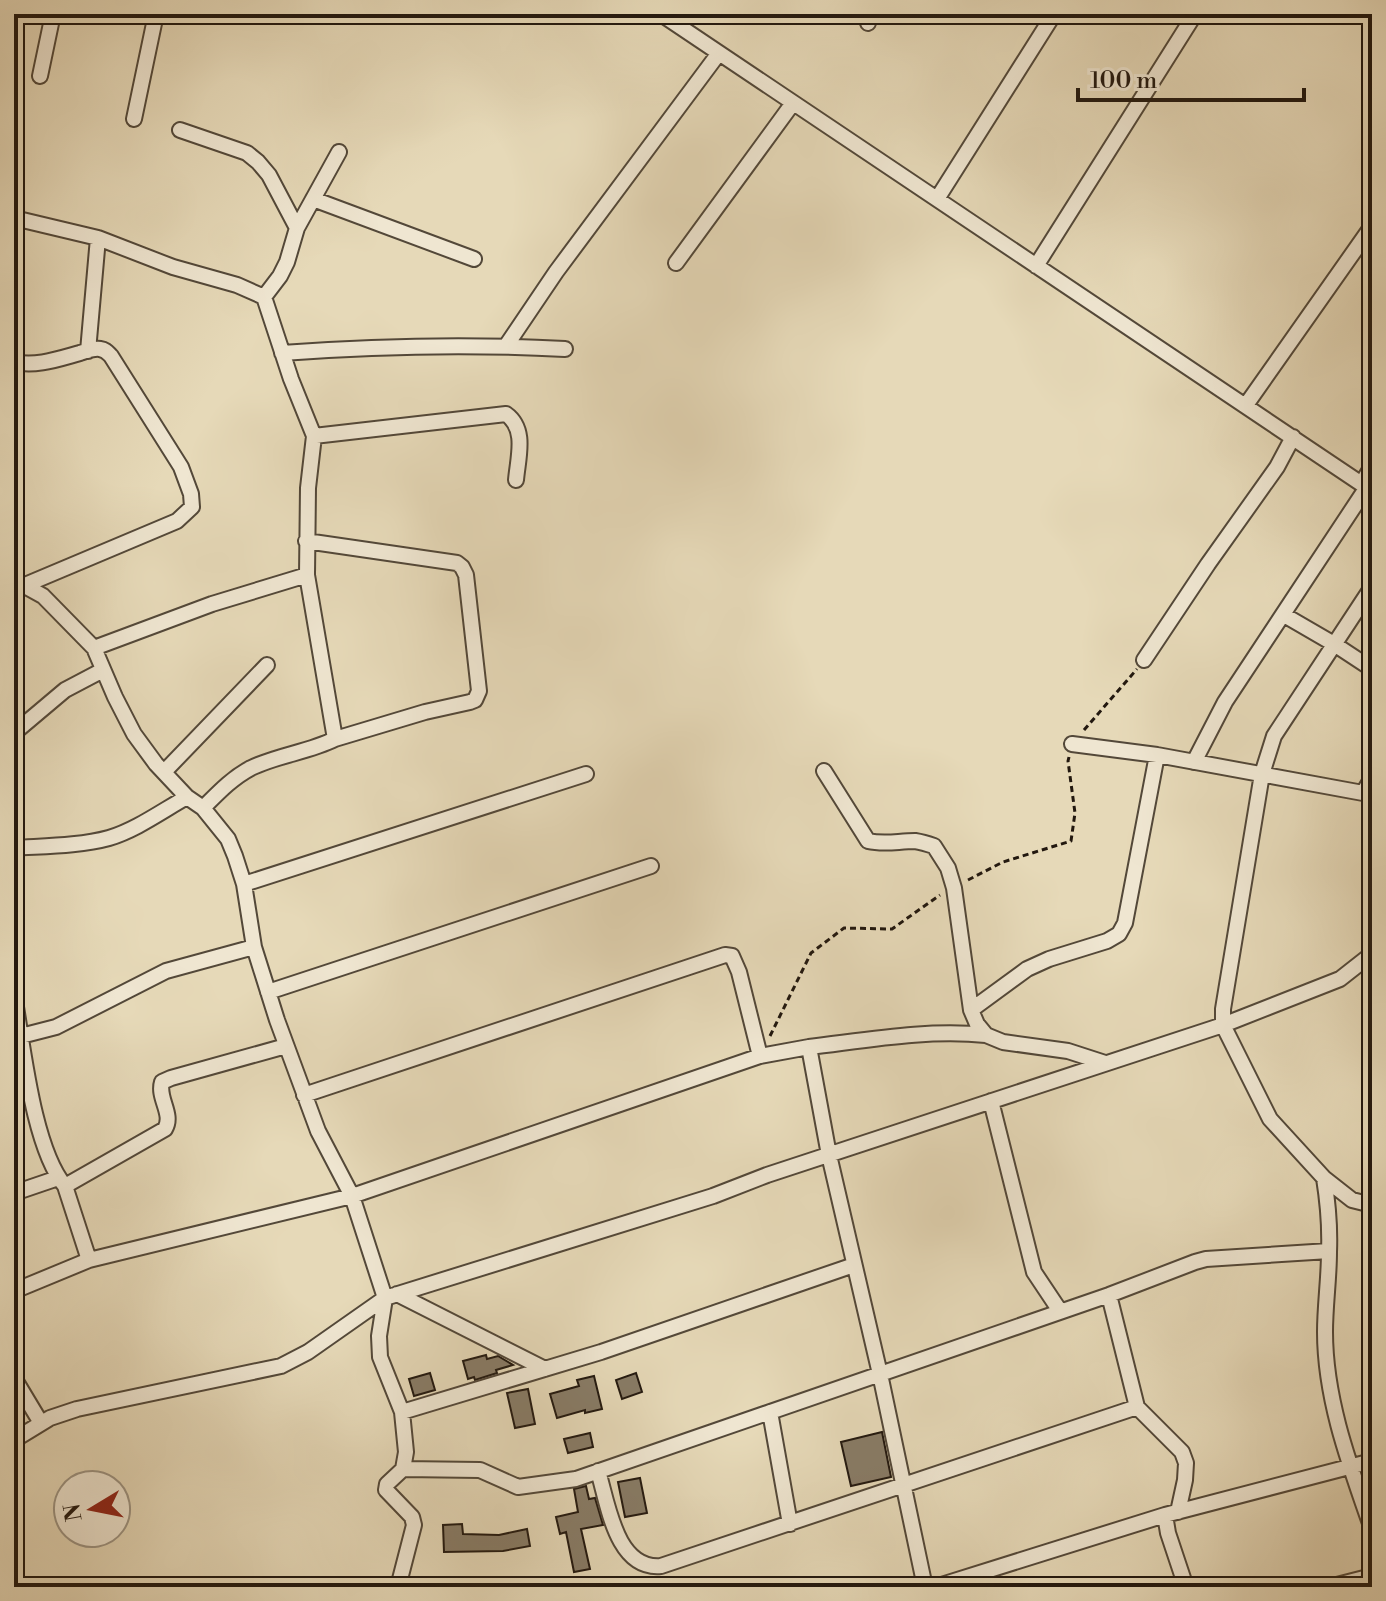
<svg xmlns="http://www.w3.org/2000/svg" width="1386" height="1601" viewBox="0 0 1386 1601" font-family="'Libre Bodoni',serif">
<rect width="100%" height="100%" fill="#e6d9b8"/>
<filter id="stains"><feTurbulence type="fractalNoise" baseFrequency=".0025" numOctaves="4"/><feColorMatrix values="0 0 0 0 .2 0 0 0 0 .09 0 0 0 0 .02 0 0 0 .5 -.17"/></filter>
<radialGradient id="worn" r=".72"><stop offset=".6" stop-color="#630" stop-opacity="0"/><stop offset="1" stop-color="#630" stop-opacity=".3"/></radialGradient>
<path fill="#887c67" stroke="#22180f" stroke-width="2" d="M 486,1355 L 487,1359 L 498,1356 L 513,1365 L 496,1370 L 497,1373 L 475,1380 L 474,1377 L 468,1379 L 463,1361 Z
M 430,1373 L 435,1390 L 414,1396 L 409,1379 Z
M 636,1373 L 642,1392 L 622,1399 L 616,1380 Z
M 594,1376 L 602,1409 L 585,1413 L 585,1410 L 557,1418 L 550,1394 L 579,1386 L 577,1380 Z
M 528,1389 L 535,1424 L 515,1428 L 507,1393 Z
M 882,1432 L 891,1477 L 851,1486 L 841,1442 Z
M 590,1433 L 593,1447 L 568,1453 L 564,1439 Z
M 640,1478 L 647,1513 L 625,1517 L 618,1482 Z
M 586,1486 L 589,1499 L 595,1498 L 603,1525 L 581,1529 L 590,1569 L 574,1572 L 566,1532 L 560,1534 L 556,1517 L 578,1512 L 574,1489 Z
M 462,1524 L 463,1534 L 499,1535 L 527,1529 L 530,1546 L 503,1551 L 444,1552 L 443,1525 Z"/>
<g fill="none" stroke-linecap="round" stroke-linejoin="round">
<g stroke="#534839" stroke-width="18">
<path id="minor" d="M 661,14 L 1372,491
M 866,14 L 868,23
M 40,76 L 53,14
M 134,119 L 156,14
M 180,130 L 247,153 L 258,162 L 269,175 L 297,228
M 313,199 L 474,259
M 937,199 L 1054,14
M 14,218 L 98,238 L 173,267 L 237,285 L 264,297 L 291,379 L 314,436 L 308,488 L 307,575 L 335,739 C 309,752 278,755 251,768 C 232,778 218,793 203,808
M 676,263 L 793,103
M 1036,266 L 1195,14
M 264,297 L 280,276 L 287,262 L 297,228 L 339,152
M 506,346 L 556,272 L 719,53
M 88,351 L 98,238
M 282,353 C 376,346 471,344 565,349
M 14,362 C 36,367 58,359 80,353 C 86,351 94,348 100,349 C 106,350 107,352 111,356 L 181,467 L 191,494 L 192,507 L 177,521 L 25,585
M 1246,405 L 1372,226
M 314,436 L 506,414 C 527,429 518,457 516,480
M 1362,483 L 1372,466
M 306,541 L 457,563 L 462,567 L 466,575 L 479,691 L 475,700 L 470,702 L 425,712 L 335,739
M 14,580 L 43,596 L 94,648 L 115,697 L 134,734 L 156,764 L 187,797 L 203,808 L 228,839 L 235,856 L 244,884 L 254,947 L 277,1020 L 318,1131 L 352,1196 L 385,1298 L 379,1336 L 380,1357 L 402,1412 L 406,1452 L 403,1469 L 387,1484 L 386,1490 L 412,1517 L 414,1525 L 398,1587
M 1372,587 L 1274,736 L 1262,774 L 1223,1009 L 1223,1025 L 1270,1119 L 1324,1178 L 1352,1200 L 1372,1205
M 1284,615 L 1334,644 L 1372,669
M 94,648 L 212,604 L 307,575
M 1144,660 L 1208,564 L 1277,467 L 1293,437
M 14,733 L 65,690 L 103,670
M 1072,744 L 1157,755 L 1363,793 L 1372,778
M 1194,762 L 1225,702 L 1367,487
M 824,771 L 868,841 C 885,845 898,841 915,841 C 921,842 928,844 934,846 L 948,868 L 954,888 L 971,1010 L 977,1024 L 986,1035 L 1003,1042 L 1068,1051 L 1105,1063
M 164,772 L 267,665
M 14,848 C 44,846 80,846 109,838 C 136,830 162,811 187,797
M 244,884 L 586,774
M 268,992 L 651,866
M 14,995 C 23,1045 33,1148 65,1186 L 89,1260
M 971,1010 L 1027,969 L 1049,959 L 1107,941 L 1119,934 L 1125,923 L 1157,755
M 21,1036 L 56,1027 L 166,971 L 254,947
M 809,1047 C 868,1040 927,1029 986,1035
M 304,1095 L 725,955 L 732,956 L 739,972 L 760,1056
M 991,1101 L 1034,1272 L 1060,1311
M 1324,1178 C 1328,1203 1330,1227 1329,1252 C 1329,1279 1325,1305 1325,1332 C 1325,1400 1350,1466 1372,1529
M 65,1186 L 165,1129 C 174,1114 157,1098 162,1082 L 171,1078 L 286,1046
M 14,1193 L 58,1178
M 14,1291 L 89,1260 L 352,1196 L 760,1056 L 809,1047 L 829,1155 L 880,1374 L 925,1587
M 397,1294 L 545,1369
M 1109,1295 L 1137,1407 L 1182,1452 L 1186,1463 L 1185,1480 L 1178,1512
M 14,1378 L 41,1423
M 402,1412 L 601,1352 L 854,1265
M 770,1412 L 790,1524
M 14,1440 L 50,1418 L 77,1409 L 281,1366 L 308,1352 L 385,1298 L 713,1196 L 767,1175 L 1223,1025 L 1340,979 L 1368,957 L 1372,951
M 403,1469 L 480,1470 L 518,1487 L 576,1479 L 1109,1295 L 1195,1262 L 1206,1259 L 1329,1251
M 598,1471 C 608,1504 616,1570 661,1566 L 1137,1407
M 1165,1515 L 1168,1533 L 1186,1587
M 935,1587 L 1165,1515 L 1372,1461
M 1329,1587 L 1372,1576"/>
</g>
<path stroke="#22180f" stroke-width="3" stroke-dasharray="6 4" stroke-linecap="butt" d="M 1084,730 L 1137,669
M 968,880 L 1003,862 L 1071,841 L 1075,813 L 1068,761 L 1069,757
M 770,1036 L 811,953 L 844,928 L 892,929 L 940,895"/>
<use href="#minor" stroke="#efe6d1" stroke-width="14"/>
</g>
<rect width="1386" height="1601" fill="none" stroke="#e6d9b8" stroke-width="48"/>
<rect x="16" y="16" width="1354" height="1569" fill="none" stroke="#22180f" stroke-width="4"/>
<rect x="24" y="24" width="1338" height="1553" fill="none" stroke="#22180f" stroke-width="2"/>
<g transform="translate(92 1509) rotate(260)"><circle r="38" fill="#efe6d1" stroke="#9d9483" stroke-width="2"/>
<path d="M0-6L14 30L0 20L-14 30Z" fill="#8f2418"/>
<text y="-12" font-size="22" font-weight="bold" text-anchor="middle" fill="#22180f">N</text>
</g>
<path d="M1078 88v12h226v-12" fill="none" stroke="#22180f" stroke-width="4"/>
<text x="1090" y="88" font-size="24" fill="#22180f" stroke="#efe6d1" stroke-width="6" paint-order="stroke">100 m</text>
<rect width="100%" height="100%" filter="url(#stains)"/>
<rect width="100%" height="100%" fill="url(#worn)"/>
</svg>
